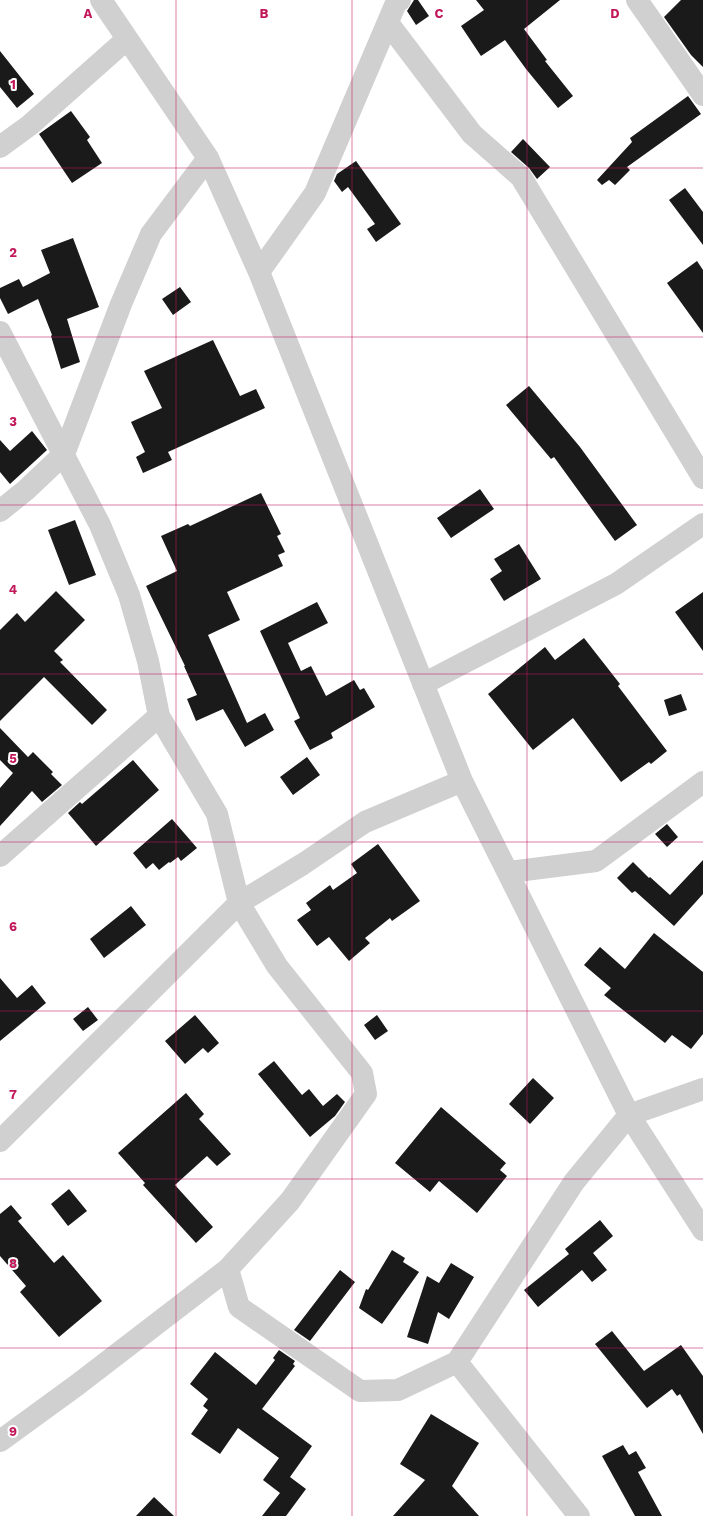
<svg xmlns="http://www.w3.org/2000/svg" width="703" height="1516" viewBox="0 0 703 1516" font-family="'Work Sans',sans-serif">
<rect width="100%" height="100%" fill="#fff"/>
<path fill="#1a1a1a" d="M 414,0 L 418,0 L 429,16 L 416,25 L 407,11 Z
M 476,0 L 560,0 L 524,29 L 547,60 L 545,61 L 573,96 L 558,108 L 526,69 L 505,40 L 481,56 L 461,26 L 484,10 Z
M 681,0 L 703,0 L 703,67 L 691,55 L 664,17 Z
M 0,51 L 34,94 L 17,108 L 0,87 Z
M 688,96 L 701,114 L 627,167 L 630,170 L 615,185 L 609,180 L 602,185 L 597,180 L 632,142 L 630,138 Z
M 71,111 L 90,137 L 87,140 L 102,163 L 72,183 L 39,134 Z
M 523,139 L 550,167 L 537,179 L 529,168 L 511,152 Z
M 356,161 L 401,224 L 376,242 L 367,229 L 375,224 L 348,187 L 342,192 L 334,181 L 337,174 Z
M 685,188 L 703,212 L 703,245 L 669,200 Z
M 73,238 L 99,307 L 67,319 L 80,362 L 61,369 L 51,336 L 52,335 L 38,299 L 8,314 L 0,298 L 0,288 L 19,279 L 23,287 L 50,273 L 41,250 Z
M 697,261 L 703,270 L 703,333 L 667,283 Z
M 180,287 L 191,302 L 173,315 L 162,299 Z
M 213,340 L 240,396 L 256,389 L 265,408 L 168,452 L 172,460 L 143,473 L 136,457 L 145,452 L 131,422 L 162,408 L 144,371 Z
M 529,386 L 580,447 L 637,525 L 615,541 L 554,457 L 551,459 L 506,405 Z
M 32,431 L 47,450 L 10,484 L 0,472 L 0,440 L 10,451 Z
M 480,489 L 494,509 L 451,538 L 437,518 Z
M 261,493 L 281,534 L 277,536 L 285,552 L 278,555 L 283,566 L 227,592 L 240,620 L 208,635 L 247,723 L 265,713 L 274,730 L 245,747 L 223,709 L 196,721 L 187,699 L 197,695 L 184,666 L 185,666 L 146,586 L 177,571 L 161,536 L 188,524 L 190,526 Z
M 75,520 L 96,575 L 69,585 L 48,530 Z
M 519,544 L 541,579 L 504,601 L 490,579 L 502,571 L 494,559 Z
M 56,591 L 85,620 L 54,651 L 63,660 L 60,662 L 107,710 L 92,725 L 44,677 L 0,721 L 0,630 L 17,613 L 25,622 Z
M 703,592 L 703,651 L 675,612 Z
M 317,602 L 328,623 L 288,643 L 301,671 L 311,666 L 326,696 L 354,680 L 360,690 L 364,688 L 375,707 L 331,733 L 333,738 L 310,750 L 294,721 L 300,718 L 260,631 Z
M 584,638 L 620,684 L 618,686 L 667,751 L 651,764 L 649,762 L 621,782 L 573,718 L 533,750 L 488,694 L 545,647 L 555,660 Z
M 681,694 L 687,710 L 669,716 L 664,700 Z
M 0,728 L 28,757 L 33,752 L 53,772 L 51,774 L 62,785 L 42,802 L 32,791 L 0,826 L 0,788 L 13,773 L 0,760 Z
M 307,757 L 320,775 L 293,795 L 280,777 Z
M 133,760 L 159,790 L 96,846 L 68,813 L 80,802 L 82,804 Z
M 172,819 L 197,848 L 181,861 L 178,857 L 170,863 L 169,862 L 159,870 L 153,863 L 146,869 L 133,853 Z
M 667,824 L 678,837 L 667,847 L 655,834 Z
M 378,844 L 420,901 L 392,921 L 390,918 L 365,938 L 370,943 L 349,961 L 329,937 L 317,946 L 297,920 L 311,910 L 306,903 L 330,885 L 333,890 L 357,873 L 351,864 Z
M 703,860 L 703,894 L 674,926 L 635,891 L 632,893 L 617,878 L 633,862 L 649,878 L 650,877 L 670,895 Z
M 131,906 L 146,925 L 104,958 L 90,939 Z
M 654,933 L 703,972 L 703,1034 L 691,1049 L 672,1035 L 665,1043 L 604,995 L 611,988 L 584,965 L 600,947 L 625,969 Z
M 0,978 L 17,998 L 32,985 L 46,1003 L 0,1041 Z
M 88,1007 L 98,1020 L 83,1031 L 73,1019 Z
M 195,1015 L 219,1043 L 208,1053 L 203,1048 L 185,1064 L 165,1041 Z
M 377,1015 L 388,1031 L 375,1040 L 364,1025 Z
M 274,1061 L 302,1095 L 309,1089 L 323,1106 L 337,1094 L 345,1102 L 335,1116 L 310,1137 L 258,1074 Z
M 533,1078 L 554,1098 L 530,1124 L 509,1104 Z
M 186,1093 L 204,1114 L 199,1119 L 231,1154 L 217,1166 L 207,1156 L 175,1185 L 213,1227 L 196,1243 L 143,1185 L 145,1183 L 118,1153 Z
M 441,1107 L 506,1163 L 500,1170 L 507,1176 L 477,1213 L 439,1181 L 430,1192 L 395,1163 Z
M 69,1189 L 87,1211 L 68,1226 L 51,1204 Z
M 11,1205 L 22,1218 L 18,1221 L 54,1263 L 63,1255 L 102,1301 L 59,1337 L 20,1292 L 26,1286 L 0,1256 L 0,1214 Z
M 600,1220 L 613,1236 L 593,1253 L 607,1270 L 592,1282 L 582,1270 L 538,1307 L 524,1290 L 569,1254 L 565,1249 Z
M 392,1250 L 405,1258 L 403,1262 L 419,1272 L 382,1324 L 359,1308 L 366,1289 L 368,1290 Z
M 451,1263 L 474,1277 L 449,1319 L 438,1312 L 428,1344 L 407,1337 L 427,1276 L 439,1283 Z
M 340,1270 L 355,1282 L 310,1341 L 294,1330 Z
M 612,1331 L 644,1371 L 681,1345 L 703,1376 L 703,1434 L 680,1394 L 677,1396 L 672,1389 L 647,1408 L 595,1344 Z
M 279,1350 L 295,1361 L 293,1364 L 295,1366 L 262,1409 L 312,1446 L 290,1477 L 306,1489 L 286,1516 L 262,1516 L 280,1493 L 263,1480 L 279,1458 L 238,1428 L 220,1454 L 191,1434 L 208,1410 L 203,1406 L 208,1399 L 190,1384 L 215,1352 L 256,1385 L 275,1360 L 273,1358 Z
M 431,1414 L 479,1443 L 452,1486 L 479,1516 L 393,1516 L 425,1480 L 400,1464 Z
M 623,1445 L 629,1455 L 636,1451 L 646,1468 L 638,1472 L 662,1516 L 635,1516 L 602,1456 Z
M 154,1497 L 174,1516 L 136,1516 Z"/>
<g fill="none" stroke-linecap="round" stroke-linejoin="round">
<path stroke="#d0d0d0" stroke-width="22" d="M 101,0 L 208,158 L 259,272 L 462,781 L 629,1115 L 703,1230
M 637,0 L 703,95
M 388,23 L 472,134 L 521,177 L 703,478
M 0,147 L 30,125 L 127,39
M 259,272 L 315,193 L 396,3 L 400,0
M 0,332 L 100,525 L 129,595 L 148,661 L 159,716 L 217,814 L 239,903 L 277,966 L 362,1073 L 366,1094 L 290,1201 L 228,1269 L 239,1307 L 360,1391 L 398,1390 L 457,1362
M 0,511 L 26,490 L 64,454 L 121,304 L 151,234 L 208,158
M 423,684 L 616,584 L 703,524
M 0,856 L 159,716
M 509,872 L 596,861 L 703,782
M 0,1141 L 239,903 L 303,864 L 365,822 L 462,781
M 0,1441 L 77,1385 L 228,1269
M 579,1516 L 457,1362 L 574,1182 L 629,1115 L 703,1089"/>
</g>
<path fill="none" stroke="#c2185b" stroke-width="1" stroke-opacity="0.55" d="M 176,0 L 176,1516M 352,0 L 352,1516M 527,0 L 527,1516M 0,168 L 703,168M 0,337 L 703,337M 0,505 L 703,505M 0,674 L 703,674M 0,842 L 703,842M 0,1011 L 703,1011M 0,1179 L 703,1179M 0,1348 L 703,1348"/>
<g font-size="13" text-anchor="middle" font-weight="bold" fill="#c2185b" stroke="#fff" stroke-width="4" stroke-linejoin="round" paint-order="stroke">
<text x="88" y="18">A</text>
<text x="264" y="18">B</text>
<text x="439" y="18">C</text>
<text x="615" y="18">D</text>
<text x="13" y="89">1</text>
<text x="13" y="257">2</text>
<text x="13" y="426">3</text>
<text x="13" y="594">4</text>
<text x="13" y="763">5</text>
<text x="13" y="931">6</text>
<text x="13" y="1099">7</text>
<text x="13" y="1268">8</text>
<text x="13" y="1436">9</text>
</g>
</svg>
